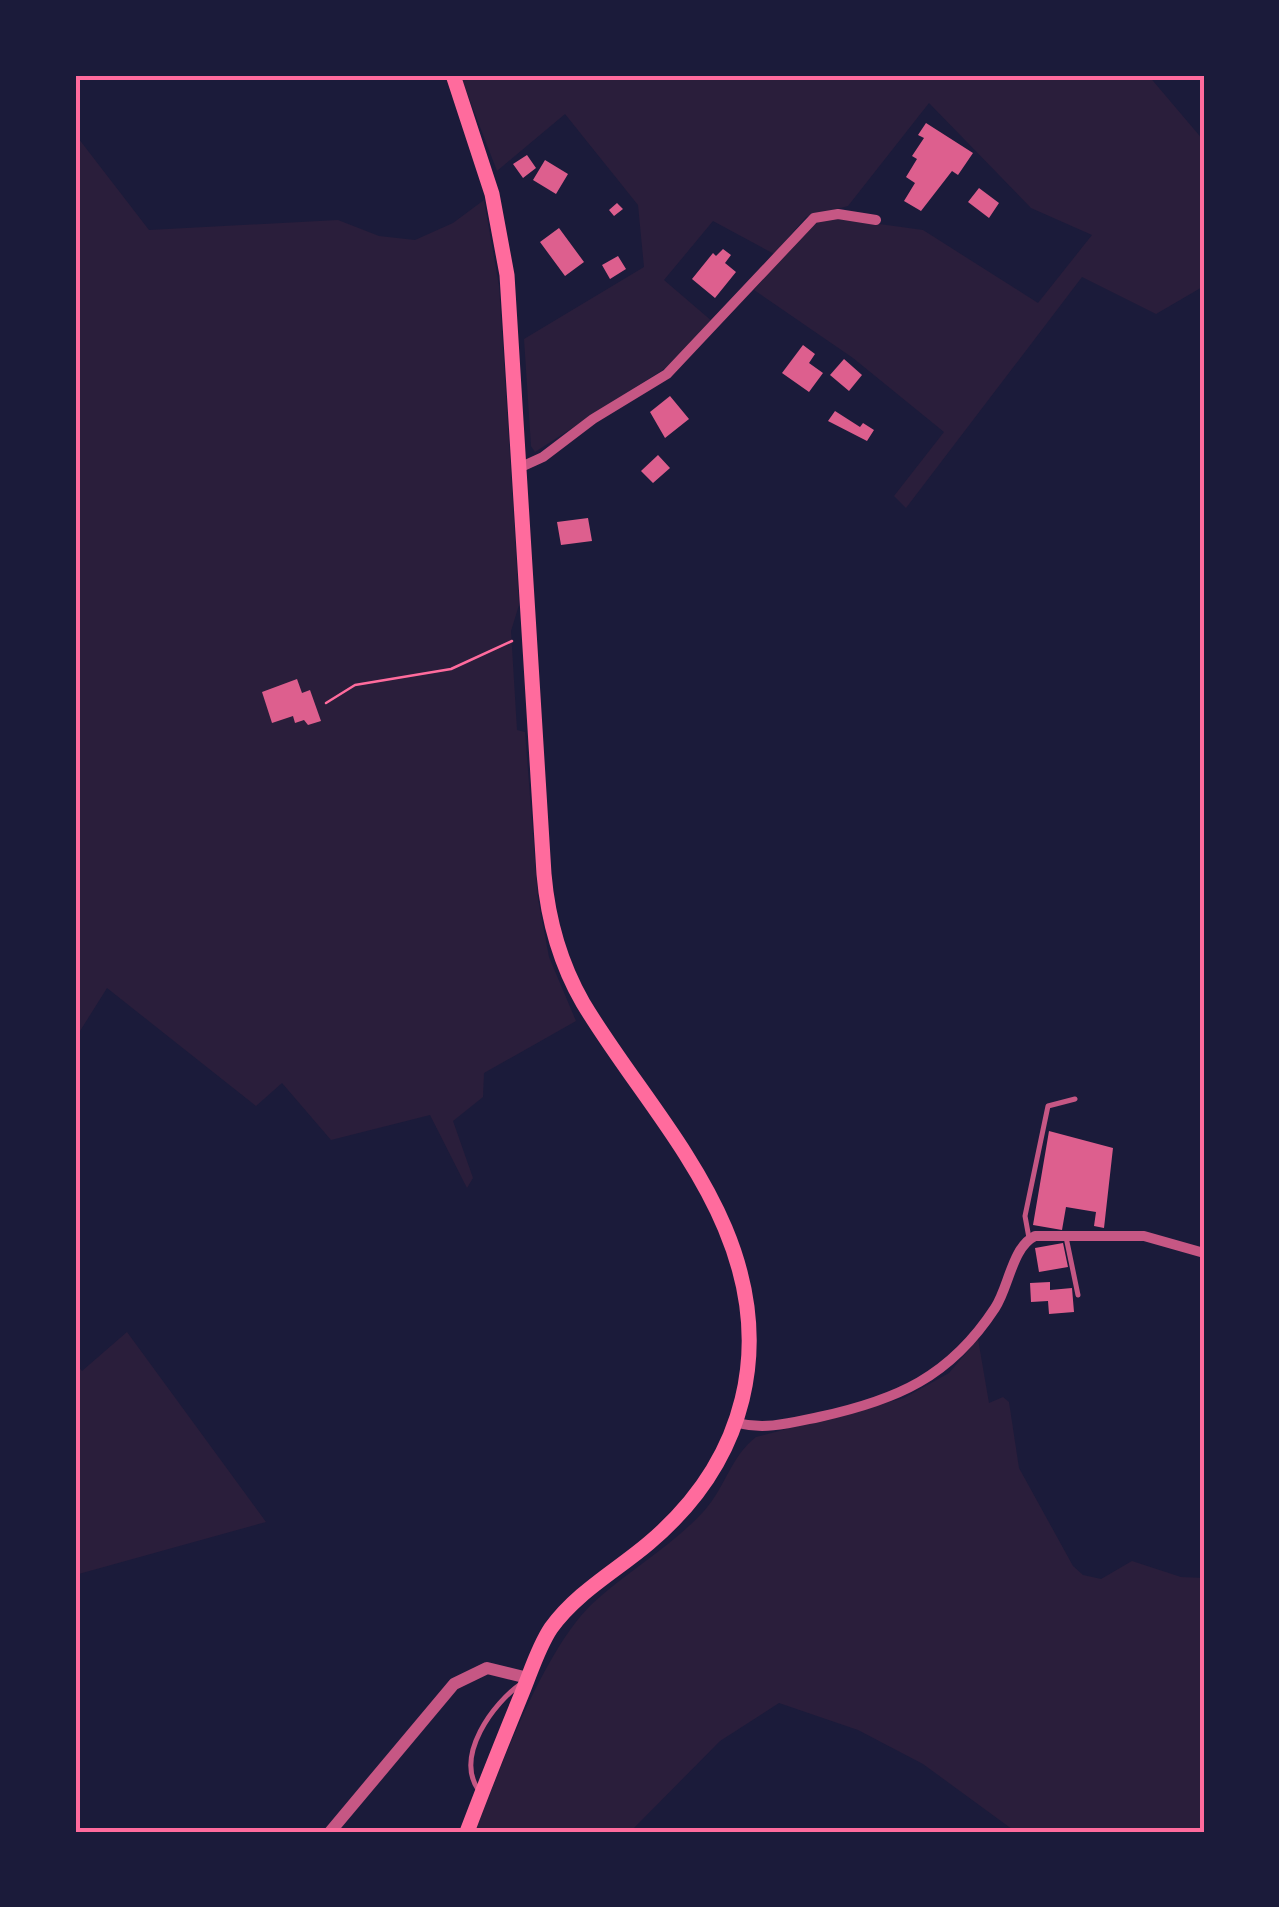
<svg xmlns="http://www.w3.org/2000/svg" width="1279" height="1907" viewBox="0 0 1279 1907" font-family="Barlow,sans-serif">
<rect width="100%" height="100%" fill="#1b1b3a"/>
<path fill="#2a1e3b" d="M 460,75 L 1148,75 L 1204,141 L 1204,286 L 1156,314 L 1082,277 L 906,508 L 894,496 L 944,432 L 853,358 L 754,290 L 804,232 L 821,220 L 836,218 L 923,230 L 1038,303 L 1092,235 L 1031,208 L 929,103 L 848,206 L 806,217 L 774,254 L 713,221 L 664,280 L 713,322 L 675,362 L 535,452 L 531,446 L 524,339 L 644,267 L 638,205 L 565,114 L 497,171 Z
M 75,134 L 149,230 L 338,220 L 379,236 L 415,240 L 453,223 L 484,200 L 499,286 L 512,489 L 519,605 L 511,631 L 517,730 L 525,732 L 538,899 L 549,957 L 576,1021 L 484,1073 L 483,1097 L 453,1121 L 473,1178 L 467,1188 L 430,1115 L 331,1140 L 282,1083 L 256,1106 L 107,988 L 75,1039 Z
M 127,1332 L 266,1522 L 75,1575 L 75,1362 L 82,1371 Z
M 978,1339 L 989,1403 L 1003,1397 L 1009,1402 L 1019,1468 L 1073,1566 L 1083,1575 L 1101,1579 L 1132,1561 L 1181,1577 L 1204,1578 L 1204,1832 L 1016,1832 L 923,1764 L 858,1730 L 779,1703 L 720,1741 L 630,1832 L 475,1832 C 500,1768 544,1649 593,1603 C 629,1570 671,1547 704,1511 C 725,1488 731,1456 756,1437 L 904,1398 L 949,1373 Z"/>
<path fill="#dd5f8e" d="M 926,123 L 973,153 L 958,175 L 952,171 L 921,211 L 904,201 L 915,183 L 906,177 L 917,159 L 912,156 L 924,138 L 918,135 Z
M 527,155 L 536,168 L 523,178 L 513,164 Z
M 545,160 L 568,174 L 556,194 L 533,180 Z
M 979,188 L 999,203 L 989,218 L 968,202 Z
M 617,203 L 623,209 L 614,216 L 609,210 Z
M 559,228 L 584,262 L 565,276 L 540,242 Z
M 723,249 L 731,255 L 725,263 L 736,272 L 715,298 L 692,279 L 713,253 L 716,256 Z
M 618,256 L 626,269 L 610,279 L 602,265 Z
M 803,345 L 815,354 L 809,363 L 823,373 L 809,392 L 782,373 Z
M 844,359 L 862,375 L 849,391 L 830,375 Z
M 670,396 L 689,419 L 665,438 L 650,412 Z
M 835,411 L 860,427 L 863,423 L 874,430 L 867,441 L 828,421 Z
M 658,455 L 670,468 L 653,483 L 641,471 Z
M 588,518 L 592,541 L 561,545 L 557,522 Z
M 297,679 L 302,693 L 310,690 L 321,721 L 308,725 L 304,720 L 295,723 L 293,716 L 272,723 L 262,692 Z
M 1049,1131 L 1113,1148 L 1104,1228 L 1094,1226 L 1096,1212 L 1066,1207 L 1062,1230 L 1033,1225 Z
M 1063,1243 L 1068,1267 L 1039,1272 L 1035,1248 Z
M 1050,1282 L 1050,1290 L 1072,1288 L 1074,1312 L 1049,1314 L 1048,1301 L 1031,1302 L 1030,1283 Z"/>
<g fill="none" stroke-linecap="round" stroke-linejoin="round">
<path stroke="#ff6b9d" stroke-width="2.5" d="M 326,703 L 355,685 L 451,669 L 512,641"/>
<path stroke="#c65784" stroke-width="5" d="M 1066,1237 L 1078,1295
M 1029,1238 L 1025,1216 L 1048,1106 L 1075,1099
M 479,1791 C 454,1756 493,1703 522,1683"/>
<path stroke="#c65784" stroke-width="10" d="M 521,467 L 543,457 L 593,419 L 667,374 L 814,218 L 838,214 L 876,220
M 737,1423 C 766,1430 790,1423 819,1417 C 897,1400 950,1377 995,1308 C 1009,1287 1012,1247 1035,1236 L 1144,1236 L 1204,1253"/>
<path stroke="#c65784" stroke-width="12" d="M 330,1832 L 454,1684 L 487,1668 L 528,1678"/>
<path stroke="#ff6b9d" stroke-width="15" d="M 453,75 L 492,194 L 507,275 L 544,874 C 548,920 560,963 583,1003 C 628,1078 691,1147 725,1228 C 775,1347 746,1461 649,1543 C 616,1571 577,1592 551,1628 C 537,1649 530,1675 520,1698 C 502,1742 484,1787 467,1832"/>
</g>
<rect width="1279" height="1907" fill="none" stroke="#1b1b3a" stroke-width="155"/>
<rect x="78" y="78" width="1124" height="1752" fill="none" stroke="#ff6b9d" stroke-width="4"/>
</svg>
